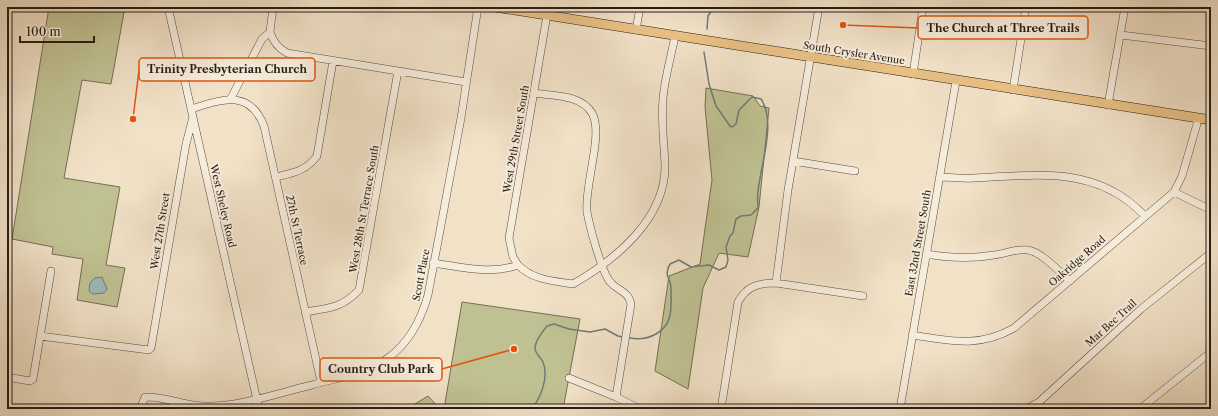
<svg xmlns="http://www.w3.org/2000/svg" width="1218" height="416" viewBox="0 0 1218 416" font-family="'Libre Caslon Text',serif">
<rect width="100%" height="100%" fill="#f1e1c7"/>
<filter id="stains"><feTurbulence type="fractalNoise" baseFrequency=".005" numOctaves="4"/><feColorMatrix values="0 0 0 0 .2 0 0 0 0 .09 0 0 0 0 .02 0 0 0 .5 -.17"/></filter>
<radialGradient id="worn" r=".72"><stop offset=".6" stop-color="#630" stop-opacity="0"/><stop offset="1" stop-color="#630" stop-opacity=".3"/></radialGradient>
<path fill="#c0c192" stroke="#746e54" d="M 49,7 L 125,7 L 111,84 L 82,80 L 64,178 L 120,187 L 106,265 L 125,268 L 117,307 L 77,300 L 83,259 L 52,254 L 53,247 L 12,239 Z
M 706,88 L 753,96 L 760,106 L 769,108 L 759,207 L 748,257 L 719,253 L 703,288 L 688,389 L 655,371 L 669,276 L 700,264 L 712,180 L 705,107 Z
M 462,302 L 580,319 L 563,409 L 444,409 Z
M 428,396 L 440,409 L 407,409 Z"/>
<path fill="#9bbcba" stroke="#6d7c78" d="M 102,277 L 107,289 L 104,293 L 93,294 L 89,291 L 90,283 L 95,278 Z"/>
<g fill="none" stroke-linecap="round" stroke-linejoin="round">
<path stroke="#6d7c78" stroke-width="1.5" d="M 707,29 L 708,16 L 714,7
M 630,338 C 640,340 647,339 656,334 C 674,324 671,306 671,288 C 671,278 663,276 670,264 L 679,260 L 691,267 L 709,265 L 719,270 L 726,267 L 728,260 L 726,247 L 730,236 L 733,233 L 736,219 L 741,216 L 751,215 L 758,208 C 758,203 757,198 758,192 C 760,166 777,123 761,99 L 752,97 L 739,110 L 736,124 L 732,127 L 730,126 L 716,106 L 709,84 L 704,52
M 532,409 C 541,397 549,377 543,362 C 541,357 535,354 535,348 C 535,342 543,331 547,326 L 554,324 L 569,329 L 590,332 L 605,329 L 618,336 L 623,337"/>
<g stroke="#5a4d42" stroke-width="8">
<path id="minor" d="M 168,7 L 259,409
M 7,12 L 8,7
M 636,30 L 640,7
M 270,32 C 273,42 278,48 287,53 L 466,82
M 1121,35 L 1211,46
M 913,74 L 923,7
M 1013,90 L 1026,7
M 534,93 C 553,96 580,94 592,113 C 604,134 584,185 587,212 C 590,228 600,265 608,279 C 615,291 628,289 631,304 L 616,397
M 231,98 L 262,39 L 270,32 L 273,7
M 1108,105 L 1125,7
M 191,109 C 221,100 249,88 264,126 L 321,382
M 793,161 L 855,171
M 276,177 C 293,173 306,171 317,156 L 333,61
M 940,177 C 951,177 963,179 974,178 C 1020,176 1071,168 1114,192 C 1126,198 1136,207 1145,216
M 1174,192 L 1211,210
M 926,254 C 949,258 971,259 994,255 C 1005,254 1017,248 1028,250 C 1043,253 1058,271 1070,281
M 433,263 C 462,267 490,275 518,265 C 533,280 553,281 573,284 C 615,260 666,219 665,165 C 664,142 661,121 663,98 C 665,77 671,57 675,36
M 518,265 L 513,257 L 509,238 L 547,15
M 776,283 L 788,190 L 819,7
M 305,312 C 329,308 342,308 359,290 L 398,71
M 912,335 C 951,341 979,348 1014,328 L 1174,192 L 1182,176 L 1197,124 L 1197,118
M 40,336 L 149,350 L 151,348 L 186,144 L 193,117
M 7,377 L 30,381 L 33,379 L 51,271
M 569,378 L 616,397 L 640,409
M 140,409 L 145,397 C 166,396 186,407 208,406 C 242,406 278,393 312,385 C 337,378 367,374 388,358 C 410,342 421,320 428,295 L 461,118 L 478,7
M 721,409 L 738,302 C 747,286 758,283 776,283 L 863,296
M 900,409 L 956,81
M 1026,409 L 1039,402 L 1141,309 L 1211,253
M 1140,409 L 1211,352"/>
</g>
<g stroke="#271c16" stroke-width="10">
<path id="major" d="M 495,7 L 1211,120"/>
</g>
<use href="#minor" stroke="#f6ecdb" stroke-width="7"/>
<use href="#major" stroke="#e8c084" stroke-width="9"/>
</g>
<g text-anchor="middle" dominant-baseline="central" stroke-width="4" stroke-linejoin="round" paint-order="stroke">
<g font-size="10" fill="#271c16" stroke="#f6ecdb">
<text transform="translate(854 53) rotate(9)">South Crysler Avenue</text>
<text transform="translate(516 139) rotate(-80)">West 29th Street South</text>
<text transform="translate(223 206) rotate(77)">West Sheley Road</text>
<text transform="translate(364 209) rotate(-80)">West 28th St Terrace South</text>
<text transform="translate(297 230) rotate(78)">27th St Terrace</text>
<text transform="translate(160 231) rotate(-81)">West 27th Street</text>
<text transform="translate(918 243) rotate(-80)">East 32nd Street South</text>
<text transform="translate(1077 261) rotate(-41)">Oakridge Road</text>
<text transform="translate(421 275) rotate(-79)">Scott Place</text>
<text transform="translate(1111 323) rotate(-42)">Mar Bec Trail</text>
</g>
</g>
<path fill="none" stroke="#de560c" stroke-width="1.5" d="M843 25L918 28M133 119L139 70M514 349L442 369"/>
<g fill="#de560c" stroke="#f6ecdb" stroke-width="1.5">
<circle cx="843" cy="25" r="4"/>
<circle cx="133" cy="119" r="4"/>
<circle cx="514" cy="349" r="4"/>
</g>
<g fill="#f6ecdb" stroke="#de560c" stroke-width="1.5">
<rect x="918" y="16" width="170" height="23" rx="4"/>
<rect x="139" y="58" width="176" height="23" rx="4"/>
<rect x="320" y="358" width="122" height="23" rx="4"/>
</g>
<g font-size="11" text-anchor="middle" font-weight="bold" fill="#271c16">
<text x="1003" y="32">The Church at Three Trails</text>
<text x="227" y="73">Trinity Presbyterian Church</text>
<text x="381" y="373">Country Club Park</text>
</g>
<rect width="1218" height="416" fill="none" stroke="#f1e1c7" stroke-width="24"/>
<rect x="8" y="8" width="1202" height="400" fill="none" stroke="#271c16" stroke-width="2"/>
<rect x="12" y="12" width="1194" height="392" fill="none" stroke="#271c16"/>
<path d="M20 36v6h74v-6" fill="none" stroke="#271c16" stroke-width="2"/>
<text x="26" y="36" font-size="12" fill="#271c16" stroke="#f6ecdb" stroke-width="3" paint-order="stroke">100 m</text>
<rect width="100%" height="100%" filter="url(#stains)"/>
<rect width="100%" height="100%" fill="url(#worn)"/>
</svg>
